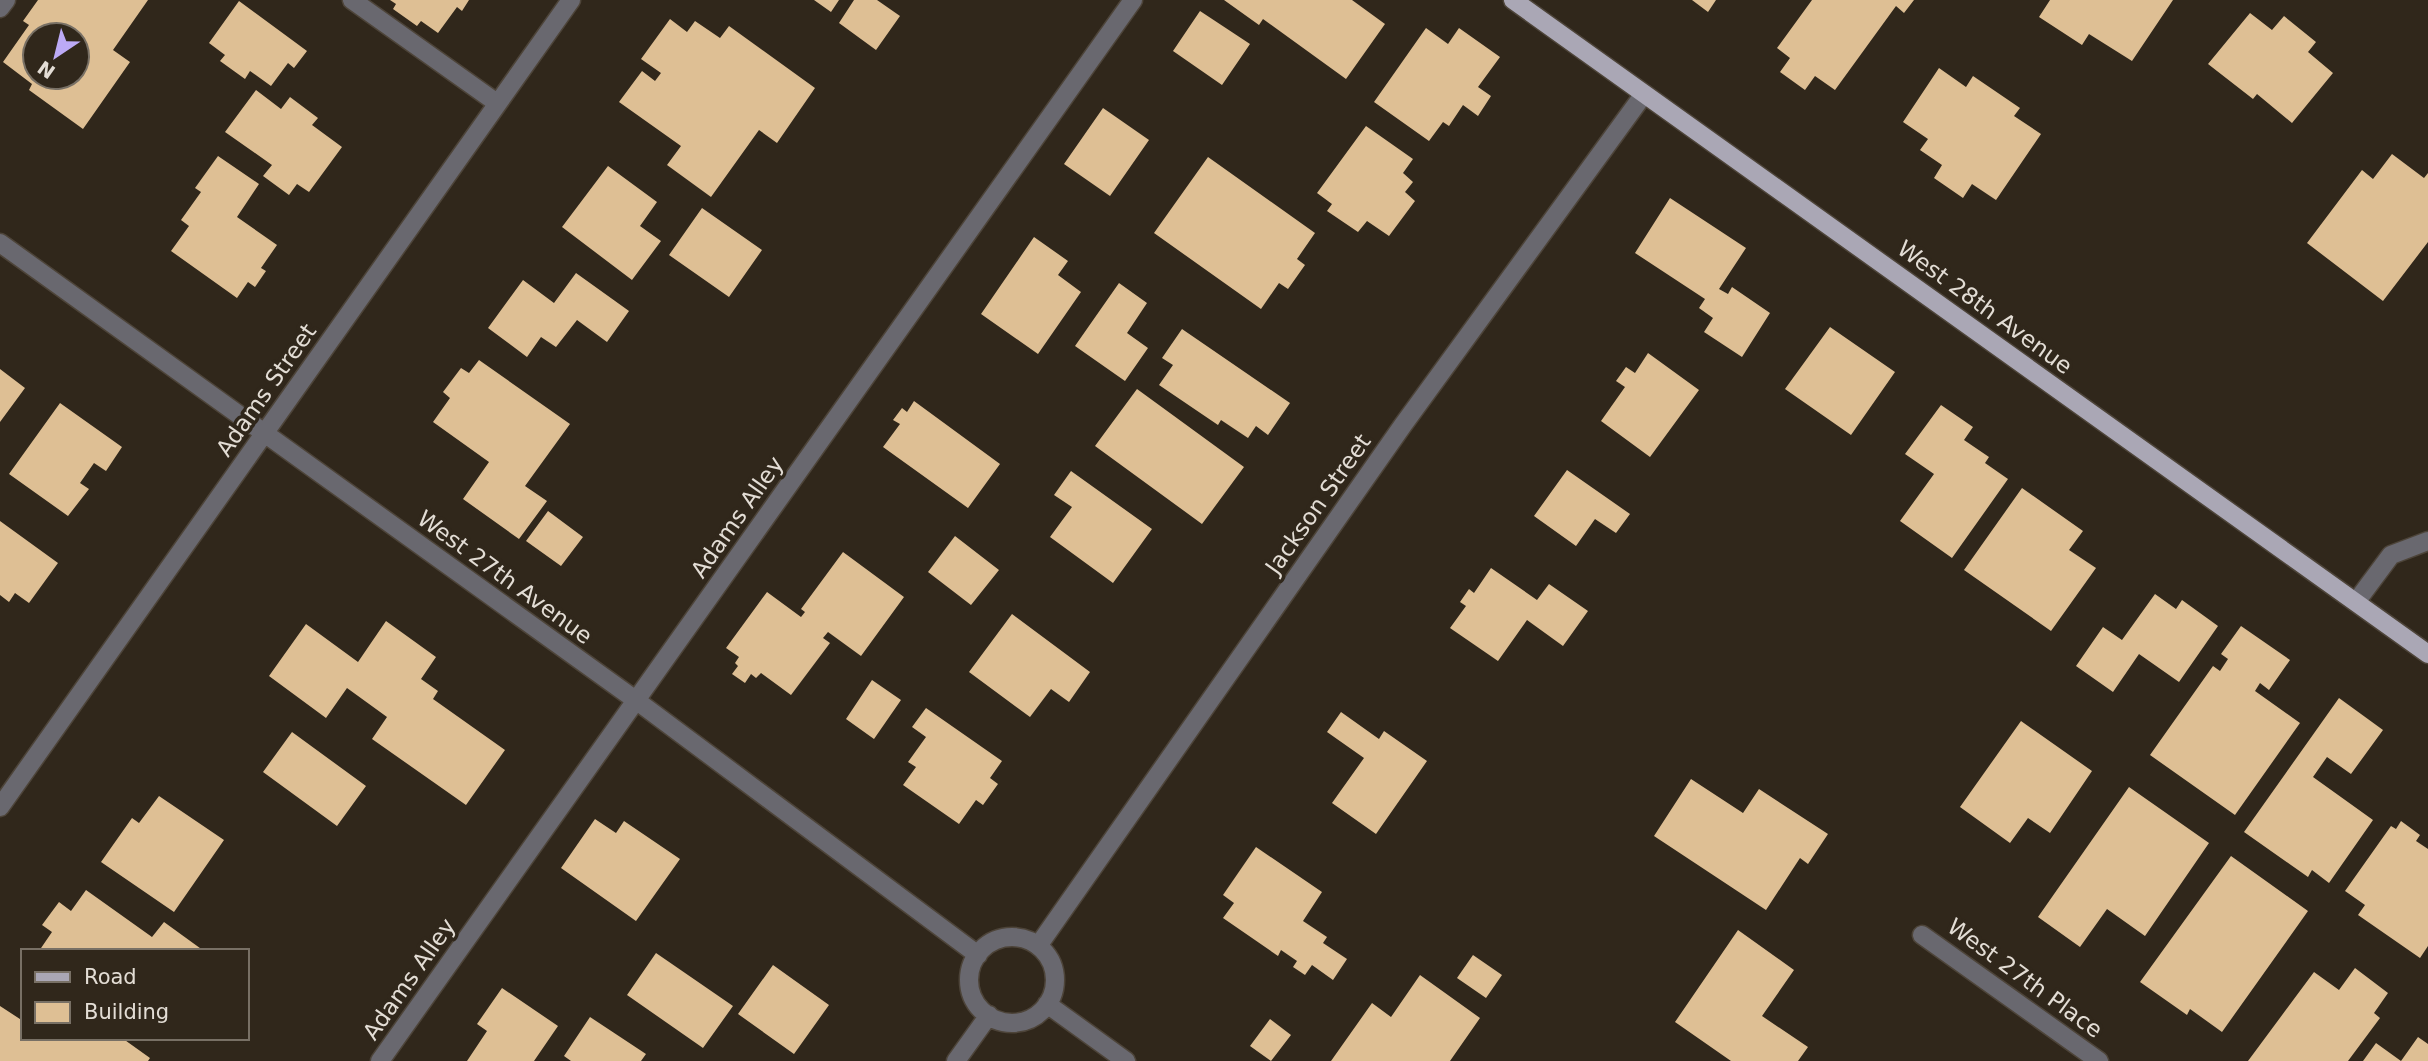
<svg xmlns="http://www.w3.org/2000/svg" width="2428" height="1061" viewBox="0 0 2428 1061" font-family="'DejaVu Sans',sans-serif">
<rect width="100%" height="100%" fill="#30271b"/>
<path fill="#debf94" fill-rule="evenodd" d="M 38,0 L 148,0 L 113,50 L 130,62 L 83,129 L 29,90 L 32,84 L 3,62 L 29,25 L 23,21 ZM 35,35 L 77,35 L 77,77 L 35,77 Z
M 390,0 L 469,0 L 462,11 L 457,7 L 438,33 L 421,21 L 417,26 L 393,9 L 396,4 Z
M 814,0 L 839,0 L 831,12 Z
M 854,0 L 877,0 L 900,16 L 876,50 L 839,23 Z
M 1224,0 L 1352,0 L 1385,24 L 1346,79 L 1263,19 L 1259,25 Z
M 1692,0 L 1716,0 L 1708,12 Z
M 1812,0 L 1914,0 L 1904,13 L 1896,6 L 1835,90 L 1815,76 L 1805,90 L 1780,72 L 1790,58 L 1777,48 Z
M 2050,0 L 2173,0 L 2132,61 L 2089,34 L 2082,45 L 2039,17 Z
M 239,1 L 307,51 L 294,68 L 288,63 L 271,86 L 250,71 L 245,79 L 220,61 L 225,55 L 209,43 Z
M 1200,11 L 1250,44 L 1222,85 L 1173,51 Z
M 2250,13 L 2272,30 L 2284,16 L 2316,42 L 2308,52 L 2333,73 L 2292,123 L 2257,94 L 2253,99 L 2208,64 Z
M 670,19 L 687,32 L 695,21 L 720,38 L 729,26 L 815,88 L 777,143 L 759,130 L 711,197 L 667,165 L 681,146 L 619,102 L 642,71 L 655,81 L 661,73 L 641,59 Z
M 1426,28 L 1448,44 L 1459,28 L 1500,57 L 1478,87 L 1491,96 L 1478,116 L 1463,105 L 1449,126 L 1443,122 L 1429,141 L 1374,102 Z
M 1939,68 L 1966,87 L 1973,76 L 2020,108 L 2014,116 L 2041,134 L 1996,200 L 1972,184 L 1963,198 L 1934,178 L 1942,165 L 1920,150 L 1928,139 L 1903,122 Z
M 256,90 L 281,109 L 290,97 L 318,118 L 312,125 L 342,147 L 309,192 L 297,184 L 289,195 L 263,176 L 272,165 L 225,132 Z
M 1103,108 L 1149,140 L 1110,196 L 1064,164 Z
M 1366,126 L 1413,159 L 1403,173 L 1413,182 L 1405,192 L 1415,201 L 1389,236 L 1367,221 L 1358,232 L 1327,211 L 1332,204 L 1317,193 Z
M 2392,154 L 2424,178 L 2428,173 L 2428,242 L 2383,301 L 2307,243 L 2362,170 L 2373,179 Z
M 218,156 L 259,184 L 237,217 L 277,245 L 261,268 L 266,271 L 255,287 L 248,282 L 237,298 L 171,251 L 189,226 L 181,220 L 201,192 L 195,188 Z
M 1208,157 L 1315,233 L 1297,259 L 1305,265 L 1288,289 L 1279,283 L 1261,309 L 1154,233 Z
M 608,166 L 657,202 L 640,226 L 661,241 L 632,280 L 562,227 Z
M 1670,198 L 1746,248 L 1719,289 L 1728,294 L 1732,287 L 1770,313 L 1742,357 L 1704,332 L 1713,318 L 1699,308 L 1705,299 L 1635,253 Z
M 702,208 L 762,250 L 729,297 L 669,255 Z
M 1034,237 L 1068,261 L 1058,275 L 1081,292 L 1038,354 L 981,314 Z
M 576,273 L 629,311 L 607,342 L 577,320 L 556,347 L 541,337 L 527,357 L 488,328 L 523,280 L 554,303 Z
M 1119,283 L 1147,303 L 1127,333 L 1148,348 L 1125,381 L 1075,346 Z
M 1830,327 L 1895,372 L 1851,435 L 1785,389 Z
M 1182,329 L 1290,403 L 1268,435 L 1256,426 L 1248,438 L 1221,420 L 1218,425 L 1159,385 L 1173,365 L 1162,358 Z
M 1648,353 L 1699,390 L 1650,457 L 1601,421 L 1625,387 L 1616,381 L 1626,367 L 1635,373 Z
M 479,360 L 570,424 L 525,486 L 547,501 L 519,539 L 463,499 L 489,462 L 433,422 L 450,398 L 443,392 L 461,368 L 469,373 Z
M 0,369 L 25,388 L 0,422 Z
M 1137,389 L 1244,467 L 1202,524 L 1095,446 Z
M 914,401 L 1000,464 L 968,508 L 883,447 L 900,424 L 893,420 L 902,408 L 907,412 Z
M 60,403 L 122,447 L 106,471 L 94,463 L 80,483 L 89,489 L 68,516 L 9,474 Z
M 1941,405 L 1973,427 L 1964,440 L 1989,457 L 1985,463 L 2008,479 L 1952,558 L 1900,521 L 1934,474 L 1905,454 Z
M 1567,470 L 1630,514 L 1616,533 L 1595,519 L 1576,546 L 1534,516 Z
M 1071,471 L 1152,529 L 1113,583 L 1050,537 L 1072,507 L 1054,495 Z
M 2022,488 L 2083,531 L 2069,550 L 2096,568 L 2051,631 L 1964,570 Z
M 548,511 L 583,537 L 561,566 L 526,541 Z
M 0,521 L 58,563 L 29,603 L 15,593 L 9,602 L 0,595 Z
M 955,536 L 999,570 L 971,605 L 928,572 Z
M 843,552 L 904,597 L 861,656 L 828,632 L 823,638 L 830,643 L 791,695 L 761,673 L 756,678 L 751,674 L 745,683 L 732,674 L 738,666 L 735,663 L 739,657 L 726,648 L 767,592 L 801,617 L 805,612 L 801,609 Z
M 1491,568 L 1537,600 L 1549,584 L 1588,611 L 1563,646 L 1527,620 L 1498,661 L 1450,628 L 1466,606 L 1460,602 L 1469,589 L 1474,593 Z
M 2155,594 L 2176,609 L 2182,600 L 2218,626 L 2179,682 L 2139,654 L 2113,692 L 2076,666 L 2103,627 L 2122,640 Z
M 1012,614 L 1090,672 L 1069,702 L 1051,689 L 1030,717 L 969,672 Z
M 386,621 L 436,657 L 421,679 L 438,691 L 433,699 L 505,750 L 466,805 L 372,739 L 387,717 L 347,688 L 326,718 L 269,676 L 306,624 L 358,662 Z
M 2241,626 L 2290,660 L 2269,690 L 2260,683 L 2255,691 L 2300,723 L 2235,815 L 2150,755 L 2213,666 L 2220,671 L 2228,659 L 2221,654 Z
M 872,680 L 901,700 L 874,739 L 846,719 Z
M 2339,698 L 2383,730 L 2351,774 L 2327,757 L 2313,777 L 2373,820 L 2329,883 L 2312,870 L 2308,877 L 2244,832 Z
M 926,708 L 1002,761 L 990,778 L 998,784 L 983,805 L 976,800 L 959,824 L 903,785 L 916,767 L 908,762 L 926,737 L 912,727 Z
M 1341,712 L 1379,739 L 1384,731 L 1427,761 L 1376,834 L 1332,803 L 1364,758 L 1327,732 Z
M 2021,721 L 2092,771 L 2050,833 L 2028,818 L 2010,843 L 1960,807 Z
M 292,732 L 366,786 L 337,826 L 263,772 Z
M 1691,779 L 1743,813 L 1759,789 L 1828,834 L 1808,864 L 1800,858 L 1766,910 L 1654,836 Z
M 2129,787 L 2209,843 L 2145,936 L 2107,909 L 2080,947 L 2038,917 Z
M 159,796 L 224,840 L 174,912 L 101,862 L 132,818 L 139,823 Z
M 595,819 L 616,833 L 624,821 L 680,859 L 636,921 L 561,868 Z
M 2401,821 L 2420,835 L 2416,841 L 2428,849 L 2428,946 L 2420,958 L 2358,915 L 2365,905 L 2345,891 L 2391,826 L 2396,829 Z
M 1256,847 L 1322,892 L 1303,921 L 1327,937 L 1323,943 L 1347,959 L 1333,980 L 1312,965 L 1305,975 L 1293,967 L 1297,961 L 1281,950 L 1278,956 L 1223,918 L 1234,903 L 1223,895 Z
M 2231,856 L 2308,911 L 2222,1032 L 2190,1009 L 2187,1015 L 2140,982 Z
M 86,890 L 152,937 L 164,922 L 204,951 L 39,951 L 52,932 L 42,925 L 59,902 L 71,911 Z
M 1738,930 L 1794,970 L 1762,1016 L 1808,1047 L 1798,1061 L 1731,1061 L 1675,1022 Z
M 656,953 L 733,1006 L 703,1048 L 627,995 Z
M 1473,955 L 1502,975 L 1486,998 L 1457,978 Z
M 773,965 L 829,1005 L 794,1054 L 738,1014 Z
M 2355,968 L 2388,993 L 2374,1013 L 2380,1018 L 2348,1061 L 2248,1061 L 2314,972 L 2339,990 Z
M 1420,975 L 1480,1018 L 1450,1061 L 1331,1061 L 1372,1003 L 1391,1017 Z
M 502,988 L 558,1026 L 534,1061 L 467,1061 L 487,1031 L 477,1024 Z
M 0,1006 L 23,1021 L 23,1038 L 122,1038 L 150,1058 L 148,1061 L 0,1061 Z
M 590,1017 L 646,1054 L 641,1061 L 571,1061 L 564,1056 Z
M 1270,1019 L 1291,1035 L 1271,1061 L 1250,1046 Z
M 2418,1037 L 2428,1044 L 2428,1061 L 2401,1061 Z
M 2376,1043 L 2401,1061 L 2363,1061 Z"/>
<g fill="none" stroke-linecap="round" stroke-linejoin="round">
<g stroke="#4d4439" stroke-width="21">
<path id="minor" d="M 352,0 L 497,103
M 0,8 L 6,0
M 0,243 L 637,701 L 978,955
M 2356,602 L 2391,555 L 2428,541
M 0,807 L 571,0
M 1922,935 L 2099,1061
M969 980a43 43 0 1 1 86 0a43 43 0 1 1-86 0Z
M 1038,946 L 1403,425 L 1644,94
M 1047,1004 L 1126,1061
M 380,1061 L 1133,0
M 956,1061 L 989,1015"/>
</g>
<g stroke="#4d4439" stroke-width="21">
<path id="major" d="M 1513,0 L 2428,654"/>
</g>
<use href="#minor" stroke="#69686f" stroke-width="18"/>
<use href="#major" stroke="#aaa7b5" stroke-width="18"/>
</g>
<g text-anchor="middle" dominant-baseline="central" stroke-width="7" stroke-linejoin="round" paint-order="stroke">
<g font-size="23" fill="#e3ddd5" stroke="#30271b">
<text transform="translate(1985 307) rotate(36)">West 28th Avenue</text>
<text transform="translate(266 390) rotate(-55)">Adams Street</text>
<text transform="translate(1318 504) rotate(-55)">Jackson Street</text>
<text transform="translate(737 517) rotate(-55)">Adams Alley</text>
<text transform="translate(505 577) rotate(36)">West 27th Avenue</text>
<text transform="translate(2025 978) rotate(36)">West 27th Place</text>
<text transform="translate(409 979) rotate(-55)">Adams Alley</text>
</g>
</g>
<rect x="21" y="949" width="228" height="91" fill="#30271b" stroke="#787065" stroke-width="2"/>
<rect x="35" y="972" width="35" height="10" fill="#aaa7b5" stroke="#787065" stroke-width="2"/>
<text x="84" y="984" font-size="21" fill="#e3ddd5">Road</text>
<rect x="35" y="1002" width="35" height="21" fill="#debf94" stroke="#787065" stroke-width="2"/>
<text x="84" y="1019" font-size="21" fill="#e3ddd5">Building</text>
<g transform="translate(56 56) rotate(215)"><circle r="33" fill="#30271b" stroke="#787065" stroke-width="2"/>
<path d="M0-5L12 26L0 18L-12 26Z" fill="#bcaaf6"/>
<text y="-10" font-size="19" font-weight="bold" text-anchor="middle" fill="#e3ddd5">N</text>
</g>
</svg>
